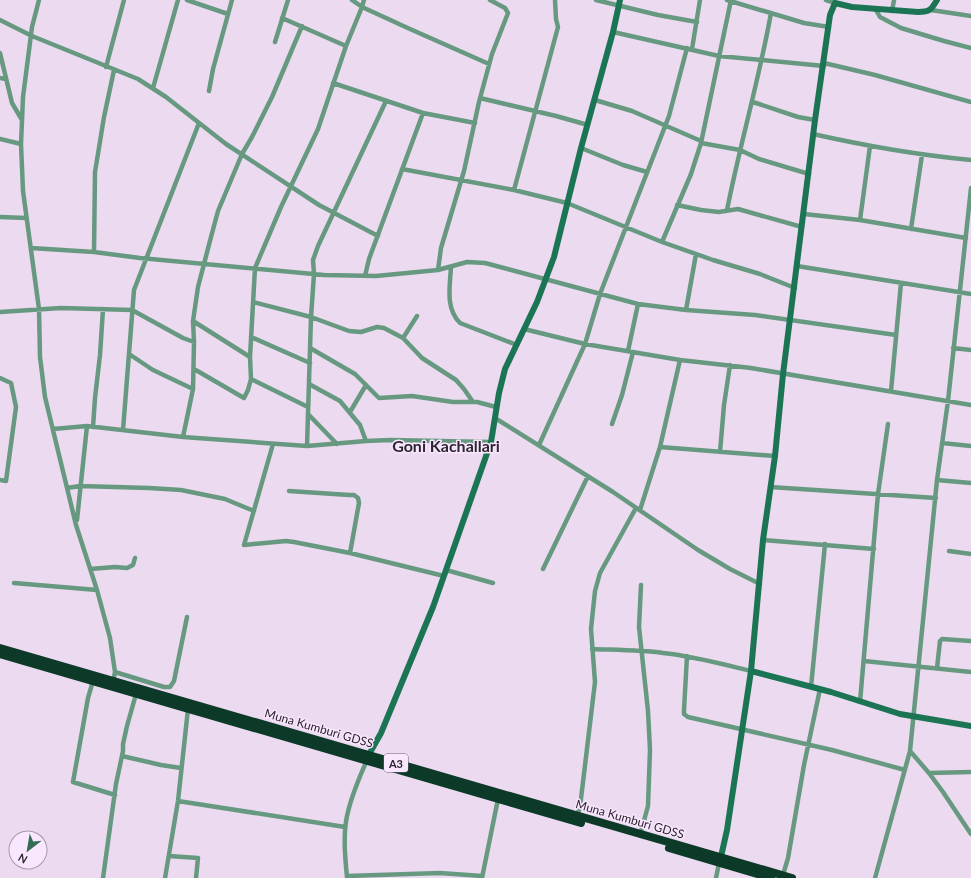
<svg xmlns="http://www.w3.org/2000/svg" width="971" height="878" viewBox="0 0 971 878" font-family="Lato,sans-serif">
<rect width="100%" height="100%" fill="#ecdaf1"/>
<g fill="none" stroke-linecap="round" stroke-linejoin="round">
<path stroke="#679981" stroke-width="4.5" d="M 39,0 L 32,27 L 23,97 L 21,144 L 23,191 L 39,309 L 40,357 L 45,397 L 76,525 L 97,590 L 110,638 L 115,672 L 113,683
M 187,0 L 228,14
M 352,0 L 362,7 L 410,29 L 489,64
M 596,0 L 658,15 L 697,22
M 727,0 L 804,23 L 829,27
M 826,0 L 835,3
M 876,10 L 880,17 L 901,28 L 944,41 L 971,48
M 931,10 L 971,16
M 892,11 L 894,0
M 282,18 L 346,46
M 0,20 L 32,36 L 138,79 L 166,97 L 226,144 L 319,205 L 378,236
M 613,32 L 719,56 L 824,66
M 275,42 L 288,0
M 692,49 L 700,0
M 0,53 L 12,103 L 22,120
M 824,63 L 875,75 L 971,102
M 106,67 L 124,0
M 0,78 L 6,79
M 333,83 L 423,113 L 475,123
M 153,88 L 178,0
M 209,91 L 213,69 L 232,0
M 480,98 L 556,116 L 588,125
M 595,100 L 632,111 L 701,141
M 753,102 L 798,117 L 815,120
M 813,134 C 866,146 918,155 971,160
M 0,139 L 21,144
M 701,143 L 740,150 L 759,159 L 809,174
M 870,146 L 860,220 L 966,238
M 581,148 L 623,165 L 647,172
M 402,169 L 514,190 L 567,203 L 662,242 L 713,260 L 760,274 L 795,288
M 514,190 L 558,27 L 556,19 L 555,0
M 677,205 L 701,210 L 719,212 L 738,209 L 802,227
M 727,210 C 740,144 759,80 771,13
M 804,214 L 860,220
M 0,217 L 26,218
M 911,229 L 922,155
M 662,242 L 691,174 L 701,143 L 731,0
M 31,248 L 94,252 L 140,258 L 324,275 L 376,276 L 438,270 L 467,262 L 485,263 L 638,304 L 686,310 L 755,315 L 896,335
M 94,252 L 95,172 L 104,117 L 114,70
M 797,266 L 971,294
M 451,267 C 450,286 445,308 460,323 L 517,345
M 438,270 L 441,248 L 464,171 L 479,102 L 492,54 L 508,13 L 505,8 L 490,0
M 365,276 L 369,259 L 423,113
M 253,302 L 311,317 L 349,331 L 361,332 L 377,327 L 384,328 L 403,338 L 422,358 L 456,380 L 464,389 L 473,402
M 686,310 L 696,254
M 0,312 L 61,308 L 132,310 L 183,338 L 194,342
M 193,321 L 250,357
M 524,329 L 585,344 L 680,360 L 751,368 L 971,405
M 251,337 L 310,363
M 403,338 L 417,316
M 310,348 L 355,374 L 379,398 L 412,396 L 453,402 L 477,402 L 496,407
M 953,348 L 971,350
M 628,351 L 638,304
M 129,354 L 153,370 L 193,389
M 194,369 L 244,398 L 248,390 L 251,379 L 250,357 L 255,268 L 281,207 L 318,129 L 346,46 L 362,7 L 364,0
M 0,378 L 11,383 L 16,407 L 6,481 L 0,480
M 251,379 L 308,407
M 309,384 L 340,401 L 360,425 L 366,441
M 891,391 L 901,283
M 350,412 L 366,385
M 308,414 L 337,444
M 495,418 L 613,492 L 698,550 L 730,569 L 760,584
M 612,424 L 622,395 L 633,352
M 93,427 L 95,398 L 100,355 L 103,309
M 53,429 L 87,426 L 183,437 L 307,446 L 366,441 L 390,440 L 491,442
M 123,430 L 134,290 L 199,123
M 183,437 L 193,389 L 194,342 L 193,321 L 198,287 L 211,237 L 218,211 L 242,154 L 252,137 L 272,97 L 302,26
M 942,443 L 971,446
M 273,444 L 244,545 L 286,541 L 294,542 L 350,553 L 444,576
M 539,445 L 585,344 L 600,294 L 669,116 L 687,48
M 307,446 L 311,317 L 314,274 L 313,260 L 318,246 L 386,101
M 660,447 L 775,456
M 720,452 L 724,405 L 730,365
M 937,480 L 971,483
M 770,487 L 936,498
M 67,488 L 80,486 L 149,488 L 181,490 L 225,499 L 254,511
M 289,491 L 349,495 L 354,495 L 358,498 L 359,503 L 350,553
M 640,510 L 660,447 L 680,360
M 77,520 L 87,426
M 763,540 L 874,549
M 949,551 L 971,554
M 90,569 L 115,567 L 127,568 L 133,565 L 135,558
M 543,569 L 588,476
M 446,570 L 493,583
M 14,583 L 97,590
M 592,649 C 616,650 640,650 663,653 C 693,656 722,664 751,671
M 687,656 L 684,710 L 684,714 L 688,717 L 832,750 L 905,770
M 864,661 L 971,672
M 937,668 L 940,641 L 942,639 L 971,641
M 115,672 L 164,687 L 170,687 L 174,681 L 187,617
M 93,681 L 88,698 L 73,782 L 115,795
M 811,687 L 825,544
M 860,702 L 878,494 L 888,424
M 910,751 L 929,773 L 943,792 L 971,834
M 122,756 L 161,765 L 181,768
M 929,773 L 971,772
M 178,801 L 345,827
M 577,816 L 580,807 L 595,682 L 591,629 L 595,591 L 600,573 L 636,508
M 640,835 L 648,806 L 650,750 L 648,711 L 639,627 L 641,585
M 169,856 L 198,858 L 196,878
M 783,875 L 788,858 L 804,765 L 820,689
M 347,876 L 440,873 L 482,876
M 347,877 C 345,857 343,835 347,816 C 351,797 359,778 367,760
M 103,878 L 116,784 L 123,751 L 123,744 L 127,726 L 136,694
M 165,878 L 178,801 L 188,709
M 482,878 L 498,799
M 716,878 L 719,863
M 875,878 L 910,751 L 937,480 L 948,401 L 971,188"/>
<path stroke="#1b7554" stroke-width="6" d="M 751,671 L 831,692 L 900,714 L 971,726
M 367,758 L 381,733 L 433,607 L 491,442 L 499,393 L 505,369 L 537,302 L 554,257 L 581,148 L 613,32 L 620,0
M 720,861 L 727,830 L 751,671 L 763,540 L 775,456 L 783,374 L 815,120 L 830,15 L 835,3 L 852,7 L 918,12 C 930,12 931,10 937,0"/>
<path stroke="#0c3928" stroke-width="8" d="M 0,648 L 792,878
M 0,654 L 581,823
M 669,848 L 771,878"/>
</g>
<g text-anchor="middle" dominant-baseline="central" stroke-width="3" stroke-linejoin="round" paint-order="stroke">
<rect fill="#f9e7ff" stroke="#6a5f6d" stroke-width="1" x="384" y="754" width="24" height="18" rx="3"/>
<g font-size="11" font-weight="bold" fill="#2c252e">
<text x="396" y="763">A3</text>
</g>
<g font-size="12" fill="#2c252e" stroke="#f9e7ff">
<text transform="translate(319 728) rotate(16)">Muna Kumburi GDSS</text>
<text transform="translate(630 819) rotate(16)">Muna Kumburi GDSS</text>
</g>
<g font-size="16" font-weight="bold" fill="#2c252e" stroke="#f9e7ff">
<text x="446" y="445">Goni Kachallari</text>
</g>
</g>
<g transform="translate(28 850) rotate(211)"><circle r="19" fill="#f9e7ff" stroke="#a799ab"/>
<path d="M0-3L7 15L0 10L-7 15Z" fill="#346c54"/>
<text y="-6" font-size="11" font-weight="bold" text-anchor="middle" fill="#2c252e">N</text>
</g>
</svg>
